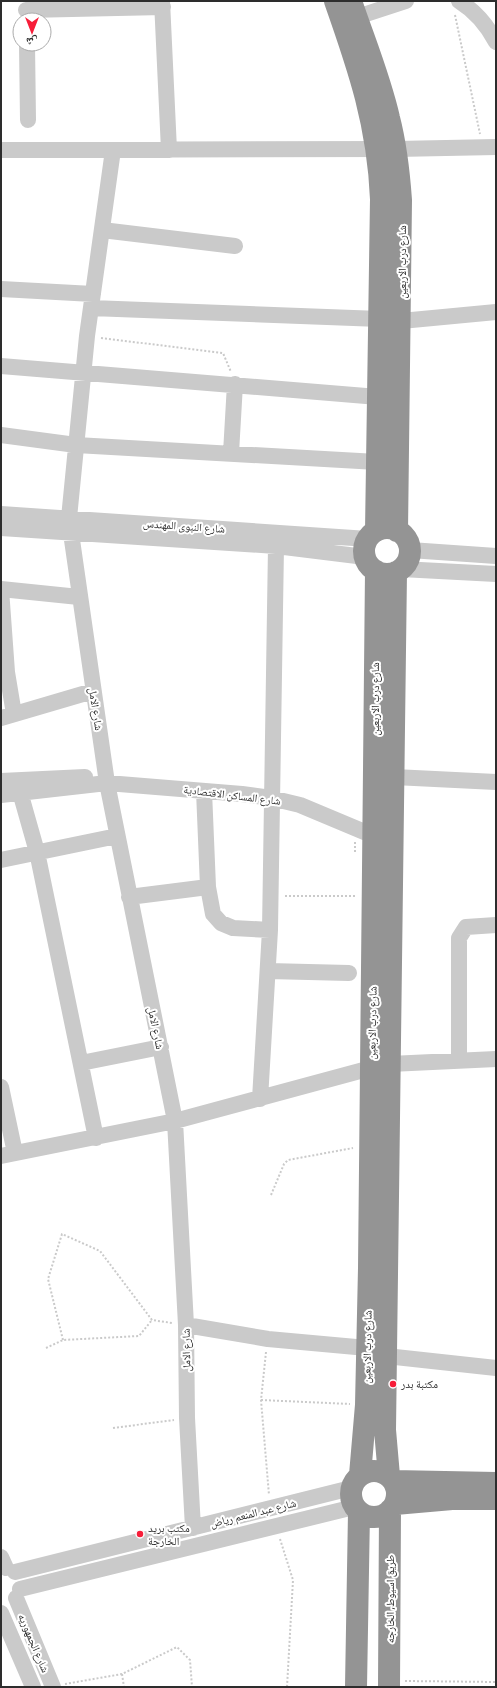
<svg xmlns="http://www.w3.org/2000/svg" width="497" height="1688" viewBox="0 0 497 1688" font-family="'Titillium Web','Noto Naskh Arabic',sans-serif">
<rect width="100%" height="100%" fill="#fff"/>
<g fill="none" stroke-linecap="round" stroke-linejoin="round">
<path stroke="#cacaca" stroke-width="2" stroke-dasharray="2 2" stroke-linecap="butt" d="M 455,15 L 480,134
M 101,338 L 223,353 L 231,372
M 355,842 L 355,852
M 285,896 L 356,896
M 271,1195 L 284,1164 L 288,1160 L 353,1148
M 63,1340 L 48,1279 L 62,1234 L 100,1251 L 152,1320 L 172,1323
M 46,1348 L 63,1340 L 139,1336 L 152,1320
M 266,1352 L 261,1400 L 269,1495
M 261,1400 L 350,1404
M 113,1428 L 174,1420
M 280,1539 L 293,1580 L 287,1687
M 122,1674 L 124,1687
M 405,1681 L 496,1682
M 65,1684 L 122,1674 L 177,1647 L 190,1660 L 192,1687"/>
<path stroke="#cacaca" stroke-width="16" d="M 162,1 L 169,150
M 459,1 C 475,11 487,25 496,42
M 26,10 L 163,7
M 357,17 L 406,1
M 27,44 L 28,120
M 1,150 L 396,149 L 496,147
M 102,230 L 235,246
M 1,289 L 93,294
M 91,308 L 380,319
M 401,321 L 496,312
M 1,366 L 378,397
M 1,435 L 76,445 L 377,462
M 231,453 L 235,384
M 1,514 L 368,539
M 69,518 L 87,336 L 113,150
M 1,528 L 276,546 L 365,557
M 71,533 L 107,783 L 175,1121 L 186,1325 L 187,1418 L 193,1528
M 410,550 L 496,556
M 401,569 L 496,574
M 1,589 L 79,597
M 7,672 L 14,714
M 1,674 L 7,672 L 1,589
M 1,718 L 93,691
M 394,777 L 496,782
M 1,781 L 85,777
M 204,791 L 208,887 L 213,914 L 221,923 L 233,928 L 270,930
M 20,792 L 37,852 L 96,1138
M 1,795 L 107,783 L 242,794 L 271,798 L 300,805 L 374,836
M 1,860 L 117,836
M 129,897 L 208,887
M 268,971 L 349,973
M 459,1061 L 459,938 L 466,927 L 496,925
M 81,1063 L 161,1047
M 1,1087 L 15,1153
M 260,1099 L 270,930 L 276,546
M 1,1156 L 175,1121 L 371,1068 L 390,1064 L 496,1059
M 186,1325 L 268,1339 L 367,1348
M 386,1356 L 496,1368
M 1,1557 L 6,1568
M 15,1572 L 351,1488
M 20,1589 L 354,1507
M 16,1598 L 53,1687
M 1,1613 L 33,1687"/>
<path stroke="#949494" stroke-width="22" d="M 335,1 C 359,69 378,125 381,199 L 376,531
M 351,1 C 364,40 380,78 389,118 C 396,145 399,172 401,200 L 397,531
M364 551a23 23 0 1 1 46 0a23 23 0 1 1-46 0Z
M351 1494a23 23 0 1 1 46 0a23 23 0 1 1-46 0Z
M 360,1475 L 366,1405 L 369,1268 L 376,571
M 389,1476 L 385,1430 L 396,572
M 393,1481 L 496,1483
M 395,1504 L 452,1499 L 496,1499
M 356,1687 L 359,1512
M 389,1687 L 390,1510"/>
</g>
<g fill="#f71d39" stroke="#fff" stroke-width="1.5">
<circle cx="393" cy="1384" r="4"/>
<circle cx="140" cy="1534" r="4"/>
</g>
<g text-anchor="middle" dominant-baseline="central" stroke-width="4" stroke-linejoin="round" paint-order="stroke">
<g font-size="11" fill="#2d2d2d" stroke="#fff">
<text transform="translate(402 262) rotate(-90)">شارع درب الاربعين</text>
<text transform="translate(184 526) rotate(4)">شارع النبوى المهندس</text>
<text transform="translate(375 699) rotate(-90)">شارع درب الاربعين</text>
<text transform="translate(96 709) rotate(81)">شارع الامل</text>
<text transform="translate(232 795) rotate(7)">شارع المساكن الاقتصادية</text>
<text transform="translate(372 1023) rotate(-89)">شارع درب الاربعين</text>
<text transform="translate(156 1028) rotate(78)">شارع الامل</text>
<text transform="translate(367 1347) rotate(-89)">شارع درب الاربعين</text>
<text transform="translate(186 1350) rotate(-91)">شارع الامل</text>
<text transform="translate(253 1513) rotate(-14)">شارع عبد المنعم رياض</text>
<text transform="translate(390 1599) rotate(-90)">طريق اسيوط, الخارجه</text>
<text transform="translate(34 1643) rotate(67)">شارع الجمهوريه</text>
</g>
<g font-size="11" fill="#2d2d2d" stroke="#fff" text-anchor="start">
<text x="401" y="1384">مكتبة بدر</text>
<text x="148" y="1528">مكتب بريد<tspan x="148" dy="13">الخارجة</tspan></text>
</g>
</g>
<rect width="497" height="1688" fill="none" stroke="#2d2d2d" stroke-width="4"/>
<g transform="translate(32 32) rotate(180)"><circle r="19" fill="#ffffff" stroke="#ababab"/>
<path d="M0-3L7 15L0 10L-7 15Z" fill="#f71d39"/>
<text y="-6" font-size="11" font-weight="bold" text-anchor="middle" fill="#2d2d2d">ش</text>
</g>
</svg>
